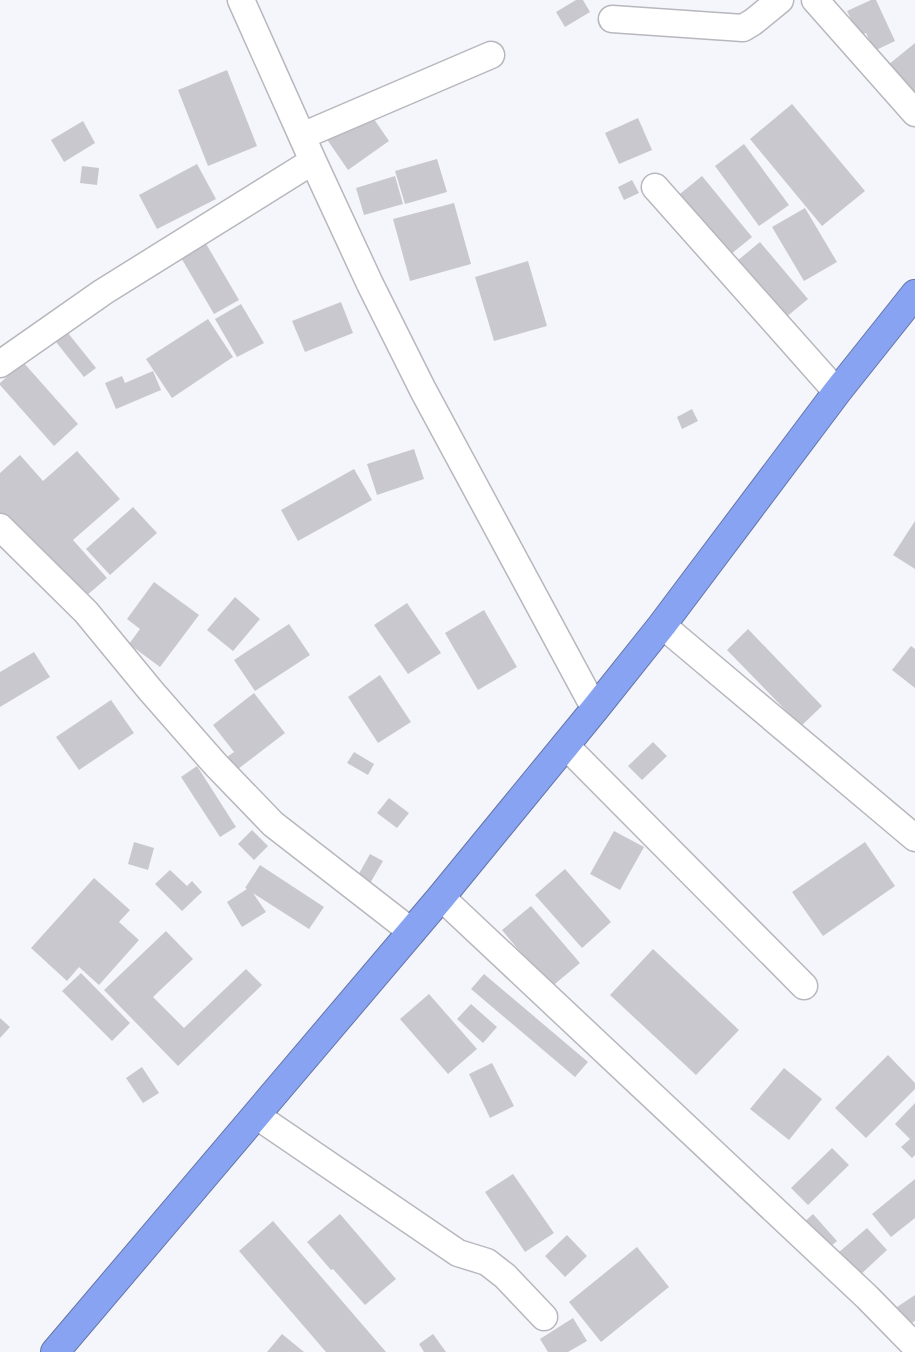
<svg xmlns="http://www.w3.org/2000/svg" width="915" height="1352" viewBox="0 0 915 1352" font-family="Jost,sans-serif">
<rect width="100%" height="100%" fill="#f5f5fc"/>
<path fill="#c9c8ce" d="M 576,0 L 583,0 L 590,12 L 565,27 L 556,12 Z
M 871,0 L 876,0 L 895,41 L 874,51 L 866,33 L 859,36 L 847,11 Z
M 915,43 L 915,98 L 888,65 Z
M 227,70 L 257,146 L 208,166 L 178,90 Z
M 792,104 L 865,191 L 822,226 L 750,139 Z
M 367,109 L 389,141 L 348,170 L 326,138 Z
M 638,118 L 652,150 L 619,164 L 605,133 Z
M 83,121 L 95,143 L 64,162 L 51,140 Z
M 744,144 L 789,205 L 759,226 L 715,166 Z
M 437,159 L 447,192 L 405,204 L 395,171 Z
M 197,164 L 216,199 L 157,229 L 139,195 Z
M 82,166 L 99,168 L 97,185 L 80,183 Z
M 395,176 L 403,204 L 364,215 L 356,188 Z
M 702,176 L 752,237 L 720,263 L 670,202 Z
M 632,180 L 639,193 L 624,200 L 618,187 Z
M 454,203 L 471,264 L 410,281 L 393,219 Z
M 805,208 L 837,262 L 804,281 L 772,227 Z
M 205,242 L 239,300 L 214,314 L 180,256 Z
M 760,242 L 808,299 L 779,323 L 731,266 Z
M 528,261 L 547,326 L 494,341 L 475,277 Z
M 341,302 L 353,333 L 305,352 L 292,321 Z
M 241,304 L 264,343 L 237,357 L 215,319 Z
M 208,319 L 233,357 L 172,398 L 146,359 Z
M 68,333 L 96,368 L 84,377 L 56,342 Z
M 23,362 L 78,424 L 54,446 L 0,385 L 0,383 Z
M 153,371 L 161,390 L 116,409 L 105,383 L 122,376 L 125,383 Z
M 692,409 L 698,421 L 682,429 L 677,417 Z
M 414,449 L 424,479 L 377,495 L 367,464 Z
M 77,451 L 120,499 L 73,540 L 107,578 L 79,602 L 0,513 L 0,473 L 20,455 L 43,481 Z
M 354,469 L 372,500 L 298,541 L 281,510 Z
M 133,507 L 157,533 L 110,575 L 86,549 Z
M 915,521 L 915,569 L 893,555 Z
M 154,582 L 199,615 L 160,667 L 129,644 L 140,629 L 127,619 Z
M 235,597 L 260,619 L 233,651 L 207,630 Z
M 407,603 L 441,653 L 408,674 L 374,625 Z
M 484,610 L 517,667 L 478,690 L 445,633 Z
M 289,624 L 310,655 L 255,691 L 234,660 Z
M 748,629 L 822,706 L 801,726 L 727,650 Z
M 911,646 L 915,649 L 915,688 L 892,670 Z
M 34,652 L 50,677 L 0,707 L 0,672 Z
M 380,675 L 411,722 L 378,743 L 348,697 Z
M 254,693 L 285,733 L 238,769 L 227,757 L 234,752 L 213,725 Z
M 111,700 L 134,733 L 79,770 L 56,737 Z
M 653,742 L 667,756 L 642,780 L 628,766 Z
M 354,752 L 374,764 L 368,775 L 347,763 Z
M 197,766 L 236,827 L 220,837 L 181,777 Z
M 389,798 L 409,813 L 397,828 L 377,813 Z
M 252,830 L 268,846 L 254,860 L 238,844 Z
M 614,831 L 644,847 L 620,890 L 590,874 Z
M 134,842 L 154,848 L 148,870 L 128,864 Z
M 865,842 L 895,886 L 823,936 L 792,892 Z
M 370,854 L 383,861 L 369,885 L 356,879 Z
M 260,865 L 324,907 L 309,929 L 253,893 L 266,912 L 242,927 L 227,902 L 247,889 L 245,888 Z
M 565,869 L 611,922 L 582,948 L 535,895 Z
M 170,870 L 187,886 L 192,881 L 202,892 L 182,911 L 155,884 Z
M 94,878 L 130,910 L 119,922 L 139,940 L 99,985 L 79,967 L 67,981 L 31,948 Z
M 531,906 L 580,963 L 550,988 L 502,930 Z
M 166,931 L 193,959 L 153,997 L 184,1028 L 246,969 L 262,985 L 178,1066 L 104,990 Z
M 653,949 L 739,1030 L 696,1075 L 610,995 Z
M 81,973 L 130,1023 L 112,1041 L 62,991 Z
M 484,974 L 588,1062 L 575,1077 L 471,989 Z
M 429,994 L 477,1049 L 448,1074 L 400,1019 Z
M 471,1004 L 497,1027 L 483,1043 L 457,1019 Z
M 0,1018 L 10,1027 L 0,1038 Z
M 888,1055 L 915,1083 L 915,1089 L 866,1138 L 835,1108 Z
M 492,1063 L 514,1106 L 490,1118 L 469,1074 Z
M 142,1067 L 159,1093 L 143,1103 L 126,1078 Z
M 784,1068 L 822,1099 L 789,1140 L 750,1109 Z
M 915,1103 L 915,1155 L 912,1158 L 901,1147 L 910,1139 L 895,1124 Z
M 832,1148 L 849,1165 L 808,1205 L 791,1188 Z
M 513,1174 L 554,1233 L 525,1252 L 485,1192 Z
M 915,1179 L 915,1218 L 891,1237 L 872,1214 Z
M 340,1214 L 396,1279 L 365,1305 L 333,1269 L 331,1270 L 307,1242 Z
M 813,1214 L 837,1241 L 825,1251 L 801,1225 Z
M 273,1221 L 386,1352 L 326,1352 L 239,1251 Z
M 867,1228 L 887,1250 L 859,1276 L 838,1253 Z
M 567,1235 L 587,1256 L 565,1277 L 545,1256 Z
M 637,1247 L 669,1287 L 601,1342 L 569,1302 Z
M 915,1295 L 915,1321 L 910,1324 L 897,1307 Z
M 573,1318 L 587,1341 L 568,1352 L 548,1352 L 540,1339 Z
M 282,1334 L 304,1352 L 267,1352 Z
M 433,1334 L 446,1352 L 424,1352 L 419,1344 Z"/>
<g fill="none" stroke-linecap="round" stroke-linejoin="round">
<g stroke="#b7b7bd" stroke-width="29">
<path id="street" d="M 241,0 L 313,161 L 370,284 L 423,390 L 595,709
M 815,0 L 915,113
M 612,19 L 743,28 L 753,22 L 780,0
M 302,136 L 491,55
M 655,187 L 837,392
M 0,364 L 103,292 L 313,161
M 0,527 L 86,612 L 151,691 L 216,765 L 273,824 L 412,932
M 662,625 L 915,838
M 565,745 L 804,986
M 441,897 L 867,1297 L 915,1346
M 257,1116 L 458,1253 L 487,1262 L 505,1276 L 544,1317"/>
</g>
<g stroke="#6476a9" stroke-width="30">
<path id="highway" d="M 55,1352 L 441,897 L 595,709 L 662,625 L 837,392 L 915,294"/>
</g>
<use href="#street" stroke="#fff" stroke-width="26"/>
<use href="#highway" stroke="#88a3f1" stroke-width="28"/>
</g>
</svg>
